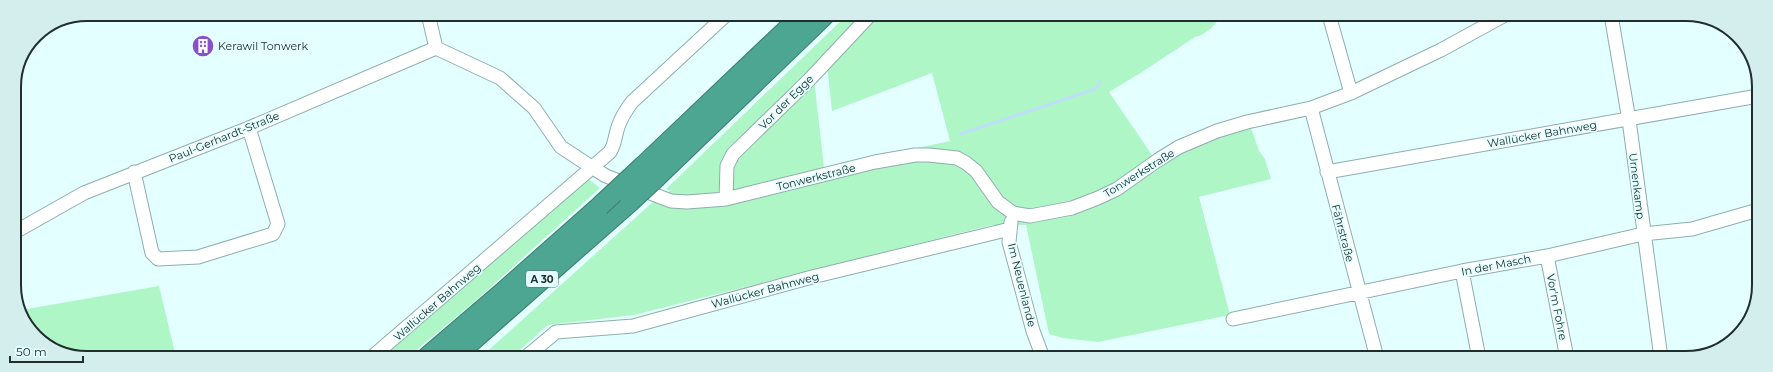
<svg xmlns="http://www.w3.org/2000/svg" width="1773" height="372" viewBox="0 0 1773 372" font-family="Montserrat,sans-serif">
<rect width="100%" height="100%" fill="#e4ffff"/>
<path fill="#aff6c6" fill-rule="evenodd" d="M 847,15 L 1222,15 C 1216,24 1206,35 1195,37 L 1142,72 L 1109,92 L 1154,158 L 1172,145 L 1232,119 L 1247,116 L 1259,151 L 1265,159 L 1271,179 L 1199,197 L 1230,315 L 1098,342 L 1063,338 L 1049,334 L 1026,225 L 992,225 L 634,315 L 548,325 L 512,357 L 481,357 L 654,201 L 657,203 L 670,191 L 666,189 ZM 826,56 L 832,111 L 932,73 L 950,141 L 824,168 L 813,70 Z
M 587,178 L 600,188 L 473,303 L 408,357 L 376,357 Z
M 159,286 L 176,357 L 73,357 L 36,337 L 21,310 Z"/>
<g fill="none" stroke-linecap="round" stroke-linejoin="round">
<path stroke="#bde0f9" stroke-width="3" d="M 1210,22 L 1215,15
M 960,134 L 1095,89 L 1100,82"/>
<g stroke="#8eaeae" stroke-width="15">
<path id="minor" d="M 428,14 L 436,48
M 1329,15 L 1351,93
M 1611,15 L 1629,120 L 1661,358
M 436,48 L 500,78 L 534,108 L 561,147 L 593,168 L 606,176 L 671,201 L 687,202 L 726,199 L 875,162 L 915,155 L 929,155 L 957,158 L 966,163 L 976,171 L 998,202 L 1013,213 L 1030,216 L 1072,208 L 1098,198 L 1117,189 L 1158,160 L 1179,147 L 1217,131 L 1247,122 L 1311,108 L 1351,93 L 1441,50 L 1505,15
M 1311,108 L 1377,358
M 134,172 L 152,253 L 158,259 L 198,257 L 273,234 L 278,224 L 249,128
M 1327,172 L 1758,96
M 726,199 L 727,166 L 733,154 L 809,80 L 870,15
M 1011,222 L 1009,242 L 1033,331 L 1042,355
M 15,232 L 84,193 L 249,128 L 436,48
M 1547,256 L 1567,358
M 1462,271 L 1479,358
M 1233,319 L 1462,271 L 1547,256 L 1643,234 L 1692,229 L 1758,210
M 372,357 L 610,152 C 615,144 615,136 618,127 C 621,118 626,110 632,102 L 726,15
M 526,357 L 556,332 L 633,326 L 812,277 L 1010,229"/>
</g>
<g stroke="#3d7c6e" stroke-width="21">
<path id="highway" d="M 643,166 L 802,15
M 657,177 L 825,15
M 427,357 L 503,292 L 600,206
M 454,357 L 630,202"/>
</g>
<use href="#minor" stroke="#fff" stroke-width="13"/>
<use href="#highway" stroke="#4ca691" stroke-width="19"/>
<g stroke="#3d7c6e" stroke-width="21" stroke-linecap="butt">
<path id="highway-bridge" d="M 630,202 L 657,177
M 600,206 L 643,166"/>
</g>
<use href="#highway-bridge" stroke="#4ca691" stroke-width="19"/>
</g>
<defs>
<g id="building-disc" transform="scale(1.15)"><circle r="9.5" fill="#8950c7" stroke="#e4ffff"/><path d="M-4-6H4V6H1V3H-1V6H-4ZM-2.5-4.3h1.7v1.8h-1.7ZM.8-4.3h1.7v1.8H.8ZM-2.5-1h1.7V.8h-1.7ZM.8-1h1.7V.8H.8Z" fill="#fff"/></g>
</defs>
<g fill-rule="evenodd">
<use href="#building-disc" x="203" y="46"/>
</g>
<g text-anchor="middle" dominant-baseline="central" stroke-width="3.5" stroke-linejoin="round" paint-order="stroke">
<rect fill="#e4ffff" stroke="#5c6d6d" stroke-width="1" x="526" y="271" width="32" height="16" rx="3"/>
<g font-size="10" font-weight="bold" fill="#212e2e">
<text x="542" y="279">A 30</text>
</g>
<g font-size="11" fill="#212e2e" stroke="#e4ffff" text-anchor="start">
<text x="218" y="46">Kerawil Tonwerk</text>
</g>
<g font-size="11" fill="#212e2e" stroke="#e4ffff">
<text transform="translate(786 102) rotate(-45)">Vor der Egge</text>
<text transform="translate(1542 134) rotate(-10)">Wallücker Bahnweg</text>
<text transform="translate(224 137) rotate(-22)">Paul-Gerhardt-Straße</text>
<text transform="translate(1139 173) rotate(-32)">Tonwerkstraße</text>
<text transform="translate(816 177) rotate(-14)">Tonwerkstraße</text>
<text transform="translate(1637 186) rotate(83)">Urnenkamp</text>
<text transform="translate(1343 233) rotate(75)">Fährstraße</text>
<text transform="translate(1496 265) rotate(-11)">In der Masch</text>
<text transform="translate(1022 285) rotate(76)">Im Neuenlande</text>
<text transform="translate(765 290) rotate(-15)">Wallücker Bahnweg</text>
<text transform="translate(437 302) rotate(-41)">Wallücker Bahnweg</text>
<text transform="translate(1557 307) rotate(79)">Vor'm Fohre</text>
</g>
</g>
<path d="M0 0H1773V372H0ZM87 21H1686A66 66 0 0 1 1752 87V285A66 66 0 0 1 1686 351H87A66 66 0 0 1 21 285V87A66 66 0 0 1 87 21Z" fill="#d4eeee" fill-rule="evenodd"/>
<path fill="none" stroke="#212e2e" stroke-width="2" d="M87 21H1686A66 66 0 0 1 1752 87V285A66 66 0 0 1 1686 351H87A66 66 0 0 1 21 285V87A66 66 0 0 1 87 21Z"/>
<path d="M10 356v6h73v-6" fill="none" stroke="#212e2e" stroke-width="2"/>
<text x="16" y="356" font-size="12" fill="#212e2e" stroke="#e4ffff" stroke-width="3" paint-order="stroke">50 m</text>
</svg>
